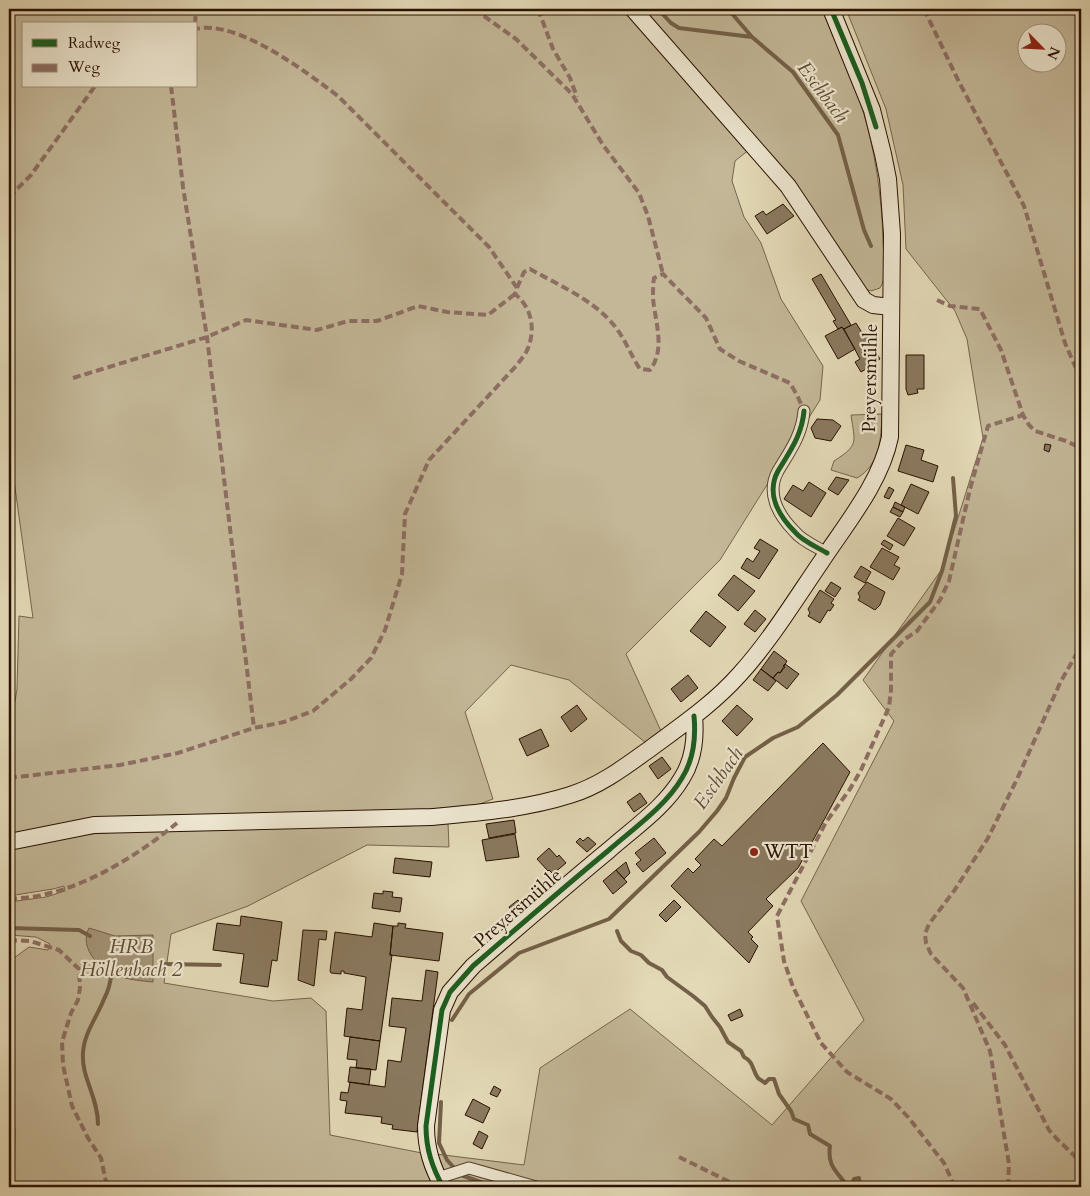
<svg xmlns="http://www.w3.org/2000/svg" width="1090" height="1196" viewBox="0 0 1090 1196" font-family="Cardo,serif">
<rect width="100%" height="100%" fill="#e3d9b6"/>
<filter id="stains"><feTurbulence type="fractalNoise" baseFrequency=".004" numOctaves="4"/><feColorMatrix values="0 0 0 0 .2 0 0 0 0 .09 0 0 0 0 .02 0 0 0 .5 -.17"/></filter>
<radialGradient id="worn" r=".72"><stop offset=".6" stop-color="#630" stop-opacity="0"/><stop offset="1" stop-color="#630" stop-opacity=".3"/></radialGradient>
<path fill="#c3b797" stroke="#76644c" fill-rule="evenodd" d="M 9,9 L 627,9 L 750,149 L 735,161 L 732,181 L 744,217 L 761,243 L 781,299 L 823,366 L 820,400 L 720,560 L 626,654 L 661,731 L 646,743 L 569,680 L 511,665 L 465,712 L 493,799 L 464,810 L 9,835 L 9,713 L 13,713 L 17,689 L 19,616 L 33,618 L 9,444 ZM 24,24 L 196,24 L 196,86 L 24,86 Z
M 640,9 L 822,9 C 835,40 851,72 861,104 C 875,150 882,195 883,243 C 884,257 888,276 880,288 L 871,291 L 863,288 L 806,201 L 778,162 Z
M 846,9 L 1081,9 L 1081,1187 L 449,1187 L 436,1154 L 524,1165 L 540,1068 L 630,1009 L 772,1125 L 864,1020 L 801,901 L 894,721 L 863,680 L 942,569 L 983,438 L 967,339 L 955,311 L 906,249 L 903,185 L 886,109 ZM 1028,32 L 1058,32 L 1058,62 L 1028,62 Z
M 882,414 C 881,438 880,465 857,478 L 831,470 L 834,461 C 859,445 855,443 851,415 Z
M 448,823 L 449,847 L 367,845 L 248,906 L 171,934 L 164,983 L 273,1001 L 311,998 L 326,1011 L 330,1135 L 422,1153 L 437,1187 L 14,1187 L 15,1131 L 11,1093 L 10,961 L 29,947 L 48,950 L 50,944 L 36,937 L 9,935 L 9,902 L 46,897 L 65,891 L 64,886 L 53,889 L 9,896 L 9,850 L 90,834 L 146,830 L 409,826 Z"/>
<path fill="#a49578" stroke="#736048" d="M 89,928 L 115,936 L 153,935 L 153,982 C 142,981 131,980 121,977 C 101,971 78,949 89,928 Z"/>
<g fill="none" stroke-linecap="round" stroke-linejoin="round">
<path stroke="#736048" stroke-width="4" d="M 658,9 L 671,23 L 679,28 L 752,37 L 793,72 L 838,135 L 864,230 L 871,246
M 728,9 L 752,37
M 9,928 L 79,930 L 90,936
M 617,931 L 621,941 L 631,951 L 641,955 L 649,963 L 662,970 L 667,977 L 693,996 L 705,1006 L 712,1017 L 720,1027 L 728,1042 L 741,1051 L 744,1057 C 754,1062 752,1070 758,1078 C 760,1080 763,1081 765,1083 L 769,1079 L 774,1079 L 779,1094 L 791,1111 L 794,1119 L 808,1125 L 810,1134 L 830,1146 C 827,1167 837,1171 848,1187
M 164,964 L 220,965
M 452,1020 L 469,994 L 519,953 L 609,919 L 699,832 L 717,811 L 726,798 L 734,778 L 745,757 L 773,738 L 798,727 L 837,695 L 930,602 L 942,571 L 956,516 L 953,478
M 441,1102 L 439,1143 L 447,1160 L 456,1170
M 98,1124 C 98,1097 81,1077 83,1053 C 84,1033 97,1017 104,999 C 109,990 111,980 112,970
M 461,1175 L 494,1187
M 851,1187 L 854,1179 L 859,1178 L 860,1187"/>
</g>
<path fill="#8a795f" stroke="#291100" d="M 783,204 L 794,216 L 767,234 L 755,216 L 763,211 L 766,215 Z
M 821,274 L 851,325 L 844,329 L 842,327 L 838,329 L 833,321 L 836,320 L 812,279 Z
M 856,323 L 864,336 L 866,334 L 880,359 L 867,366 L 868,368 L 861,372 L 855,362 L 860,359 L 844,329 Z
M 842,327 L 855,349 L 838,359 L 825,336 Z
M 906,355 L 924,355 L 924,389 L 917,389 L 918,393 L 908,395 L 906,389 Z
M 817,419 L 833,420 L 841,426 L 831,441 L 815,438 L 811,428 Z
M 1045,444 L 1051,445 L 1049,452 L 1044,450 Z
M 906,445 L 924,450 L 921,460 L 938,466 L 933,482 L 898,471 Z
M 836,477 L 849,480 L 838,495 L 828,489 Z
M 809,482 L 826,493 L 811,517 L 784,499 L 793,485 L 803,491 Z
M 911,484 L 929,492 L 918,514 L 901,505 Z
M 889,487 L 894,490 L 889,499 L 884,497 Z
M 895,502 L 905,507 L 903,512 L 893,507 Z
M 893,507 L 903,512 L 900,517 L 890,512 Z
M 898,518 L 915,528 L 904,546 L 887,536 Z
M 760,539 L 778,550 L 759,579 L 741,568 L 747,558 L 753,562 L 760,551 L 754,548 Z
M 884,540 L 893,545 L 890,550 L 881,544 Z
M 882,548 L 899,557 L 894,565 L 900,568 L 893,580 L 870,567 Z
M 861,566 L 871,572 L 865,583 L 854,577 Z
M 734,575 L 755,591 L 738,611 L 718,595 Z
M 831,582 L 841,588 L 835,597 L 825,591 Z
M 867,582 L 885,592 L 880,605 L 875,610 L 858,600 L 860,597 L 858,593 Z
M 820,590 L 834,599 L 831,603 L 834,605 L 830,611 L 828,610 L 820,623 L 808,616 L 810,613 L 808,609 Z
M 755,610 L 766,619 L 755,632 L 744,624 Z
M 706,611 L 726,627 L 710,647 L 690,631 Z
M 774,651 L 787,661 L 780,673 L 778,672 L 773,678 L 761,669 Z
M 785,664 L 799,674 L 787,689 L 773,678 L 778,672 L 780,673 L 785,667 L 783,666 Z
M 761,669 L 776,681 L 768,691 L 753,680 Z
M 688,675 L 698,688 L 681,702 L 671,689 Z
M 577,705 L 587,719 L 571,732 L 561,717 Z
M 737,705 L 753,719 L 737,736 L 722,721 Z
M 541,729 L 549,746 L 527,756 L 519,739 Z
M 823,743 L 850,772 L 798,868 L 766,899 L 773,906 L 748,932 L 753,937 L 751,939 L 758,946 L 749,963 L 671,886 L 688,868 L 693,873 L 701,865 L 695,859 L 714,839 L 722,846 Z
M 662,757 L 671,769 L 658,779 L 649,766 Z
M 640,793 L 647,803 L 634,812 L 627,802 Z
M 514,820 L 516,833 L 489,838 L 486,824 Z
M 515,834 L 519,857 L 486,861 L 482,840 Z
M 588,837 L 596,844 L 587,852 L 576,842 L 580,838 L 583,841 Z
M 654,838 L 666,853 L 643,872 L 636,864 L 641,860 L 635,853 Z
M 549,848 L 557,857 L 559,855 L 566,863 L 553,874 L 549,870 L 548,871 L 537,859 Z
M 395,858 L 432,862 L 430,877 L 393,873 Z
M 626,862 L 630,873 L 624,879 L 616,870 Z
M 616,870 L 627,882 L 613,894 L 603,881 Z
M 383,891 L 393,892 L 392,897 L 402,898 L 400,912 L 372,908 L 374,893 L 383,894 Z
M 518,900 L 524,909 L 515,916 L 509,907 Z
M 674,900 L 681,907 L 666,922 L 659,915 Z
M 241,916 L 282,922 L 277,961 L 272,960 L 268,987 L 240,983 L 244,954 L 213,950 L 217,923 L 240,926 Z
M 374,923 L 393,926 L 390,955 L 392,955 L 380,1041 L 344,1036 L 347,1008 L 362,1010 L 366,977 L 344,973 L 344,971 L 341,971 L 341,974 L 331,973 L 330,971 L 335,932 L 372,937 Z
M 398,923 L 406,924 L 405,928 L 443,933 L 439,961 L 390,955 L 393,926 L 398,926 Z
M 303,930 L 327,931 L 326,940 L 319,939 L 314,986 L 298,980 Z
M 426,970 L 438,972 L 417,1132 L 392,1129 L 393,1125 L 381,1123 L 382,1117 L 345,1113 L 347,1101 L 340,1100 L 341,1092 L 348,1093 L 350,1082 L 385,1087 L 388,1060 L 401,1062 L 406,1028 L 389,1026 L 392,998 L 422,1001 Z
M 740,1009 L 743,1016 L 731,1021 L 728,1015 Z
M 350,1037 L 380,1041 L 376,1070 L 356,1068 L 357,1060 L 347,1059 Z
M 350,1067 L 371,1069 L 369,1085 L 348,1082 Z
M 494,1086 L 501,1090 L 497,1097 L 490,1094 Z
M 473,1099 L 490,1108 L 483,1123 L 465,1115 Z
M 479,1131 L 488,1136 L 482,1149 L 473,1144 Z"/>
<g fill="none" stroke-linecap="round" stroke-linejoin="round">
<g stroke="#58432e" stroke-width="13">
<path id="street" d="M 804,411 C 802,435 790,451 778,471 C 766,493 778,515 795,532 C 802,541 817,547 827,553
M 438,1178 L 469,1168 L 536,1187"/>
</g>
<g stroke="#291100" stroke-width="18">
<path id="secondary" d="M 633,9 L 788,186 L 864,300 L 873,305 L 891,307
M 9,842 L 94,825 L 432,817 C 477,813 526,809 570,795 C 600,786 626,766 651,748 C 682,725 713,704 739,675 C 770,641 795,600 821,562 C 846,524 881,482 890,437 L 892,234 L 888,179 L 883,154 L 872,110 L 831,9
M 443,1187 C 432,1167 426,1149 426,1126 L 442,1010 L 450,992 L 473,966 C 518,927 563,888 609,850 C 634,828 665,807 682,778 C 694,759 696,738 694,716"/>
</g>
<use href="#street" stroke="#ede6d0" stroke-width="11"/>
<use href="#secondary" stroke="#ede6d0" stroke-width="16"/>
<path stroke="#8d6e63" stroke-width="4" stroke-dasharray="8 4" stroke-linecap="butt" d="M 474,9 L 516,39 L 572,94 L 603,145 L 639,193 L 648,216 L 663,274
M 538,9 L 553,49 L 570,78 L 577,97
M 924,9 L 958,80 L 1024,206 L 1065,343 L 1075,366 L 1081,375
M 195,24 L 196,9
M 171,86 L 183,187 L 207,337 L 254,728
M 9,197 L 31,175 L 95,86
M 517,288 L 524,272 L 530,269 C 560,286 599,302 619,332 C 627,344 632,357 640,369 L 650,370 C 666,349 655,322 653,298 C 653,291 653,285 654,278 L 663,274 L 706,318 L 720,349 L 739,361 L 790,383 L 797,395 L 804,411
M 937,300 L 950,306 L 980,309 L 1001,350 L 1023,415 L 1029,425 L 1035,431 L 1066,441 L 1081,448
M 73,378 L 207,337 L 246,320 L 317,330 L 348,321 L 377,321 L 418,306 L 447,312 L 488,315 L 515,294
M 9,778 L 120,765 L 178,753 L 254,728 L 284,722 L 313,711 L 351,679 L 371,658 L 385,630 L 402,574 L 405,514 L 429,460 L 517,365 C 521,359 526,354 528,348 C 536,328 531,307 515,294 L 517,288 L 489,247 L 338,96 C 306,72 237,19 196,29
M 9,899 C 23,898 37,897 50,893 C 95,882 142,852 177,823
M 9,940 L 30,941 L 59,950 L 79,969 L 80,988 L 78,1000 L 71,1013 L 62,1042 L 63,1065 L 72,1106 L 88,1138 L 101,1158 L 106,1182 L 104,1187
M 973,1003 L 1005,1045 L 1049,1130 L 1057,1139 L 1081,1162
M 9,1126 L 9,1132
M 679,1157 L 740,1187
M 955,1187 L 944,1163 L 908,1117 L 891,1099 L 847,1072 L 821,1043 L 793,987 L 784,961 L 777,916 L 826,822 L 850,789 L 861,770 L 889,707 L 891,690 L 891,654 L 905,639 L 917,631 L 940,600 L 949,581 L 970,489 L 988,426 L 1023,415
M 1008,1187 L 1009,1164 L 990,1051 L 963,988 L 931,954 L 926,943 L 925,934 L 929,924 L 954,891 L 988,838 L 1018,777 L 1060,683 L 1081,646"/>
<g stroke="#ede6d0" stroke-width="8">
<path id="cycleway" d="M 831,9 L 862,83 L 876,127
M 804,411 C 802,435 790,451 778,471 C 766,493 778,515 795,532 C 802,541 817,547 827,553
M 443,1187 C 432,1167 426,1149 426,1126 L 442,1010 L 450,992 L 473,966 C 518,927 563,888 609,850 C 634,828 665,807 682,778 C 694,759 696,738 694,716"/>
</g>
<use href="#cycleway" stroke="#1b5e20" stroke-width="5"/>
</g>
<circle fill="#8f2418" stroke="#ede6d0" stroke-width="2" cx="754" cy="852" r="5"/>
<g text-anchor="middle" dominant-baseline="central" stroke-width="4.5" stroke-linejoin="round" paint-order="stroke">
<g font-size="19" fill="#291100" stroke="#ede6d0">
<text transform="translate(870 378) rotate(-89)">Preyersmühle</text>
<text transform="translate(518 908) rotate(-41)">Preyersmühle</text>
</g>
<g font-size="19" fill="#291100" stroke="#ede6d0" text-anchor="start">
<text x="764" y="852">WTT</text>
</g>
<g font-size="20" font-style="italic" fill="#604c36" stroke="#ede6d0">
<text transform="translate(823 92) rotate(53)">Eschbach</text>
<text transform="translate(718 778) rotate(-55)">Eschbach</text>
<text x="131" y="946">HRB<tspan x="131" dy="23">Höllenbach 2</tspan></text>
</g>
</g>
<rect width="1090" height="1196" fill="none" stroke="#e3d9b6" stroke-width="30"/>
<rect x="10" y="10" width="1070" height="1176" fill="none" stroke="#291100" stroke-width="2.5"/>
<rect x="15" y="15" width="1060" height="1166" fill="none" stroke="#291100"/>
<rect x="22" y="22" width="175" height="65" fill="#ede6d0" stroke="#9f917d"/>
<rect x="32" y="39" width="25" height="8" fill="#1b5e20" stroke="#9f917d"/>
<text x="68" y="48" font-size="15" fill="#291100">Radweg</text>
<rect x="32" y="64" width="25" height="8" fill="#8d6e63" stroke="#9f917d"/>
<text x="68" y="72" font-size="15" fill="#291100">Weg</text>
<g transform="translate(1042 48) rotate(114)"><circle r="24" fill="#ede6d0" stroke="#9f917d"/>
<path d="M0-4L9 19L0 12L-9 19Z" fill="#8f2418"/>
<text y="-8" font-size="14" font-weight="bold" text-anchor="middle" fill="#291100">N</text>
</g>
<rect width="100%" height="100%" filter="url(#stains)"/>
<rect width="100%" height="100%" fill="url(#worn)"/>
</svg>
